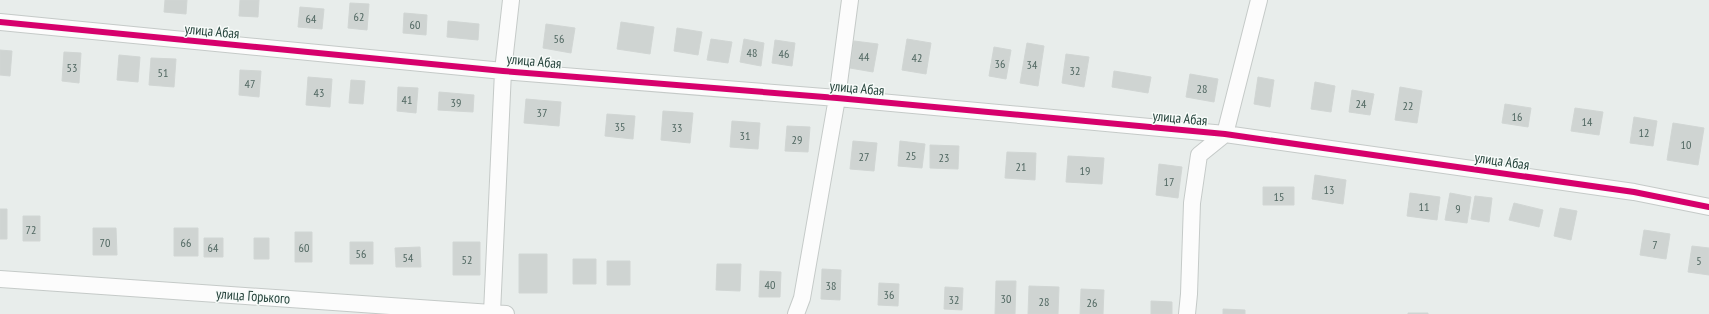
<svg xmlns="http://www.w3.org/2000/svg" width="1709" height="314" viewBox="0 0 1709 314" font-family="'PT Sans Narrow',sans-serif">
<rect width="100%" height="100%" fill="#e8edeb"/>
<path fill="#cfd4d2" stroke="#d1d6d4" d="M 165,0 L 187,0 L 186,14 L 164,12 Z
M 240,0 L 259,0 L 258,17 L 239,16 Z
M 350,3 L 369,4 L 367,30 L 348,28 Z
M 300,7 L 324,9 L 322,29 L 298,27 Z
M 404,13 L 427,15 L 426,35 L 403,33 Z
M 448,21 L 479,24 L 478,40 L 447,37 Z
M 621,22 L 654,27 L 650,54 L 617,49 Z
M 546,24 L 575,28 L 571,53 L 543,48 Z
M 677,28 L 702,32 L 698,55 L 674,51 Z
M 711,39 L 732,42 L 728,63 L 707,60 Z
M 744,39 L 764,43 L 761,66 L 740,62 Z
M 907,39 L 931,43 L 926,74 L 902,70 Z
M 775,40 L 795,43 L 792,66 L 772,63 Z
M 854,41 L 878,44 L 873,72 L 850,68 Z
M 1027,43 L 1044,46 L 1038,86 L 1020,83 Z
M 994,47 L 1011,50 L 1006,79 L 989,76 Z
M 0,50 L 12,51 L 10,76 L 0,75 Z
M 64,52 L 81,53 L 79,83 L 62,81 Z
M 1066,54 L 1089,57 L 1084,87 L 1062,83 Z
M 119,55 L 140,57 L 138,82 L 117,80 Z
M 151,58 L 176,59 L 174,87 L 149,85 Z
M 240,70 L 261,71 L 259,97 L 239,95 Z
M 1114,71 L 1151,77 L 1148,93 L 1112,87 Z
M 1190,74 L 1218,79 L 1214,102 L 1186,97 Z
M 308,77 L 332,79 L 330,107 L 306,105 Z
M 1258,77 L 1274,80 L 1270,107 L 1254,104 Z
M 351,80 L 365,81 L 363,104 L 349,103 Z
M 1315,82 L 1335,86 L 1331,112 L 1311,109 Z
M 398,87 L 418,88 L 416,113 L 397,111 Z
M 1400,87 L 1422,91 L 1417,123 L 1395,120 Z
M 1352,90 L 1374,94 L 1370,115 L 1349,112 Z
M 439,92 L 474,95 L 473,112 L 438,110 Z
M 526,99 L 561,102 L 559,126 L 524,123 Z
M 1505,104 L 1531,108 L 1528,127 L 1502,123 Z
M 1575,108 L 1603,112 L 1599,135 L 1571,131 Z
M 663,111 L 693,113 L 690,143 L 661,140 Z
M 607,114 L 635,116 L 633,139 L 605,136 Z
M 1634,117 L 1657,121 L 1653,146 L 1630,143 Z
M 732,121 L 760,123 L 758,149 L 730,147 Z
M 1673,123 L 1704,128 L 1698,165 L 1667,160 Z
M 787,126 L 810,127 L 808,152 L 785,151 Z
M 853,141 L 877,143 L 874,171 L 850,169 Z
M 900,141 L 925,144 L 922,168 L 898,166 Z
M 930,145 L 959,146 L 958,169 L 930,168 Z
M 1007,152 L 1036,153 L 1035,180 L 1005,178 Z
M 1068,156 L 1104,158 L 1102,184 L 1066,182 Z
M 1159,164 L 1182,167 L 1178,198 L 1156,195 Z
M 1315,175 L 1346,180 L 1343,204 L 1312,199 Z
M 1263,187 L 1294,187 L 1294,205 L 1263,205 Z
M 1410,193 L 1440,197 L 1437,220 L 1407,216 Z
M 1450,193 L 1471,197 L 1467,223 L 1445,220 Z
M 1475,196 L 1492,198 L 1489,222 L 1471,219 Z
M 1514,203 L 1543,210 L 1539,227 L 1509,220 Z
M 1560,208 L 1577,211 L 1571,240 L 1554,236 Z
M 0,209 L 7,209 L 7,239 L 0,239 Z
M 23,216 L 40,216 L 40,241 L 23,241 Z
M 93,228 L 116,228 L 117,255 L 93,255 Z
M 174,228 L 198,228 L 198,256 L 174,256 Z
M 1644,230 L 1670,234 L 1666,259 L 1640,255 Z
M 295,232 L 312,232 L 312,262 L 295,262 Z
M 204,238 L 223,238 L 223,257 L 204,257 Z
M 254,238 L 269,238 L 269,259 L 254,259 Z
M 350,242 L 373,242 L 373,264 L 350,264 Z
M 453,242 L 480,242 L 480,275 L 453,275 Z
M 1692,246 L 1709,248 L 1709,275 L 1688,272 Z
M 420,247 L 421,267 L 396,267 L 395,248 Z
M 519,254 L 547,254 L 547,293 L 519,293 Z
M 573,259 L 596,259 L 596,284 L 573,284 Z
M 607,261 L 630,261 L 630,285 L 607,285 Z
M 717,264 L 741,264 L 740,291 L 716,290 Z
M 822,269 L 841,270 L 840,300 L 821,299 Z
M 760,271 L 781,272 L 780,297 L 759,297 Z
M 996,281 L 1016,281 L 1015,314 L 995,314 Z
M 879,283 L 899,284 L 898,306 L 878,305 Z
M 1029,286 L 1059,287 L 1058,314 L 1028,314 Z
M 945,287 L 963,288 L 962,310 L 944,309 Z
M 1081,289 L 1104,290 L 1103,314 L 1080,314 Z
M 1151,301 L 1172,302 L 1172,314 L 1151,314 Z
M 1223,309 L 1245,310 L 1245,314 L 1223,314 Z
M 1408,313 L 1428,313 L 1428,314 L 1408,314 Z"/>
<g fill="none" stroke-linecap="round" stroke-linejoin="round">
<g stroke="#c5cac8" stroke-width="18">
<path id="street" d="M 0,22 L 503,71 L 837,98 L 1225,134 L 1634,192 L 1709,207
M 0,279 L 506,314
M 492,313 L 503,71 L 511,0
M 796,314 L 802,298 L 837,98 L 850,0
M 1187,314 L 1189,294 L 1192,203 L 1199,155 L 1225,134 L 1259,0"/>
</g>
<use href="#street" stroke="#fcfcfc" stroke-width="16"/>
<g stroke="#f7fbf9" stroke-width="8">
<path id="cycleway" d="M 0,22 L 503,71 L 837,98 L 1225,134 L 1634,192 L 1709,207"/>
</g>
<use href="#cycleway" stroke="#d6006c" stroke-width="6"/>
</g>
<g text-anchor="middle" dominant-baseline="central" stroke-width="3" stroke-linejoin="round" paint-order="stroke">
<g font-size="12" fill="#506761">
<text x="359" y="16">62</text>
<text x="311" y="18">64</text>
<text x="415" y="24">60</text>
<text x="559" y="38">56</text>
<text x="752" y="52">48</text>
<text x="784" y="53">46</text>
<text x="864" y="56">44</text>
<text x="917" y="57">42</text>
<text x="1000" y="63">36</text>
<text x="1032" y="64">34</text>
<text x="72" y="67">53</text>
<text x="1075" y="70">32</text>
<text x="163" y="72">51</text>
<text x="250" y="83">47</text>
<text x="1202" y="88">28</text>
<text x="319" y="92">43</text>
<text x="407" y="99">41</text>
<text x="456" y="102">39</text>
<text x="1361" y="103">24</text>
<text x="1408" y="105">22</text>
<text x="542" y="112">37</text>
<text x="1517" y="116">16</text>
<text x="1587" y="121">14</text>
<text x="620" y="126">35</text>
<text x="677" y="127">33</text>
<text x="1644" y="132">12</text>
<text x="745" y="135">31</text>
<text x="797" y="139">29</text>
<text x="1686" y="144">10</text>
<text x="911" y="155">25</text>
<text x="864" y="156">27</text>
<text x="944" y="157">23</text>
<text x="1021" y="166">21</text>
<text x="1085" y="170">19</text>
<text x="1169" y="181">17</text>
<text x="1329" y="189">13</text>
<text x="1279" y="196">15</text>
<text x="1424" y="206">11</text>
<text x="1458" y="208">9</text>
<text x="31" y="229">72</text>
<text x="105" y="242">70</text>
<text x="186" y="242">66</text>
<text x="1655" y="244">7</text>
<text x="213" y="247">64</text>
<text x="304" y="247">60</text>
<text x="361" y="253">56</text>
<text x="408" y="257">54</text>
<text x="467" y="259">52</text>
<text x="1699" y="260">5</text>
<text x="770" y="284">40</text>
<text x="831" y="285">38</text>
<text x="889" y="294">36</text>
<text x="1006" y="298">30</text>
<text x="954" y="299">32</text>
<text x="1044" y="301">28</text>
<text x="1092" y="302">26</text>
</g>
<g font-size="14" fill="#24423a" stroke="#f7fbf9">
<text transform="translate(212 31) rotate(5)">улица Абая</text>
<text transform="translate(534 61) rotate(5)">улица Абая</text>
<text transform="translate(857 88) rotate(5)">улица Абая</text>
<text transform="translate(1180 118) rotate(5)">улица Абая</text>
<text transform="translate(1502 161) rotate(8)">улица Абая</text>
<text transform="translate(253 296) rotate(4)">улица Горького</text>
</g>
</g>
</svg>
